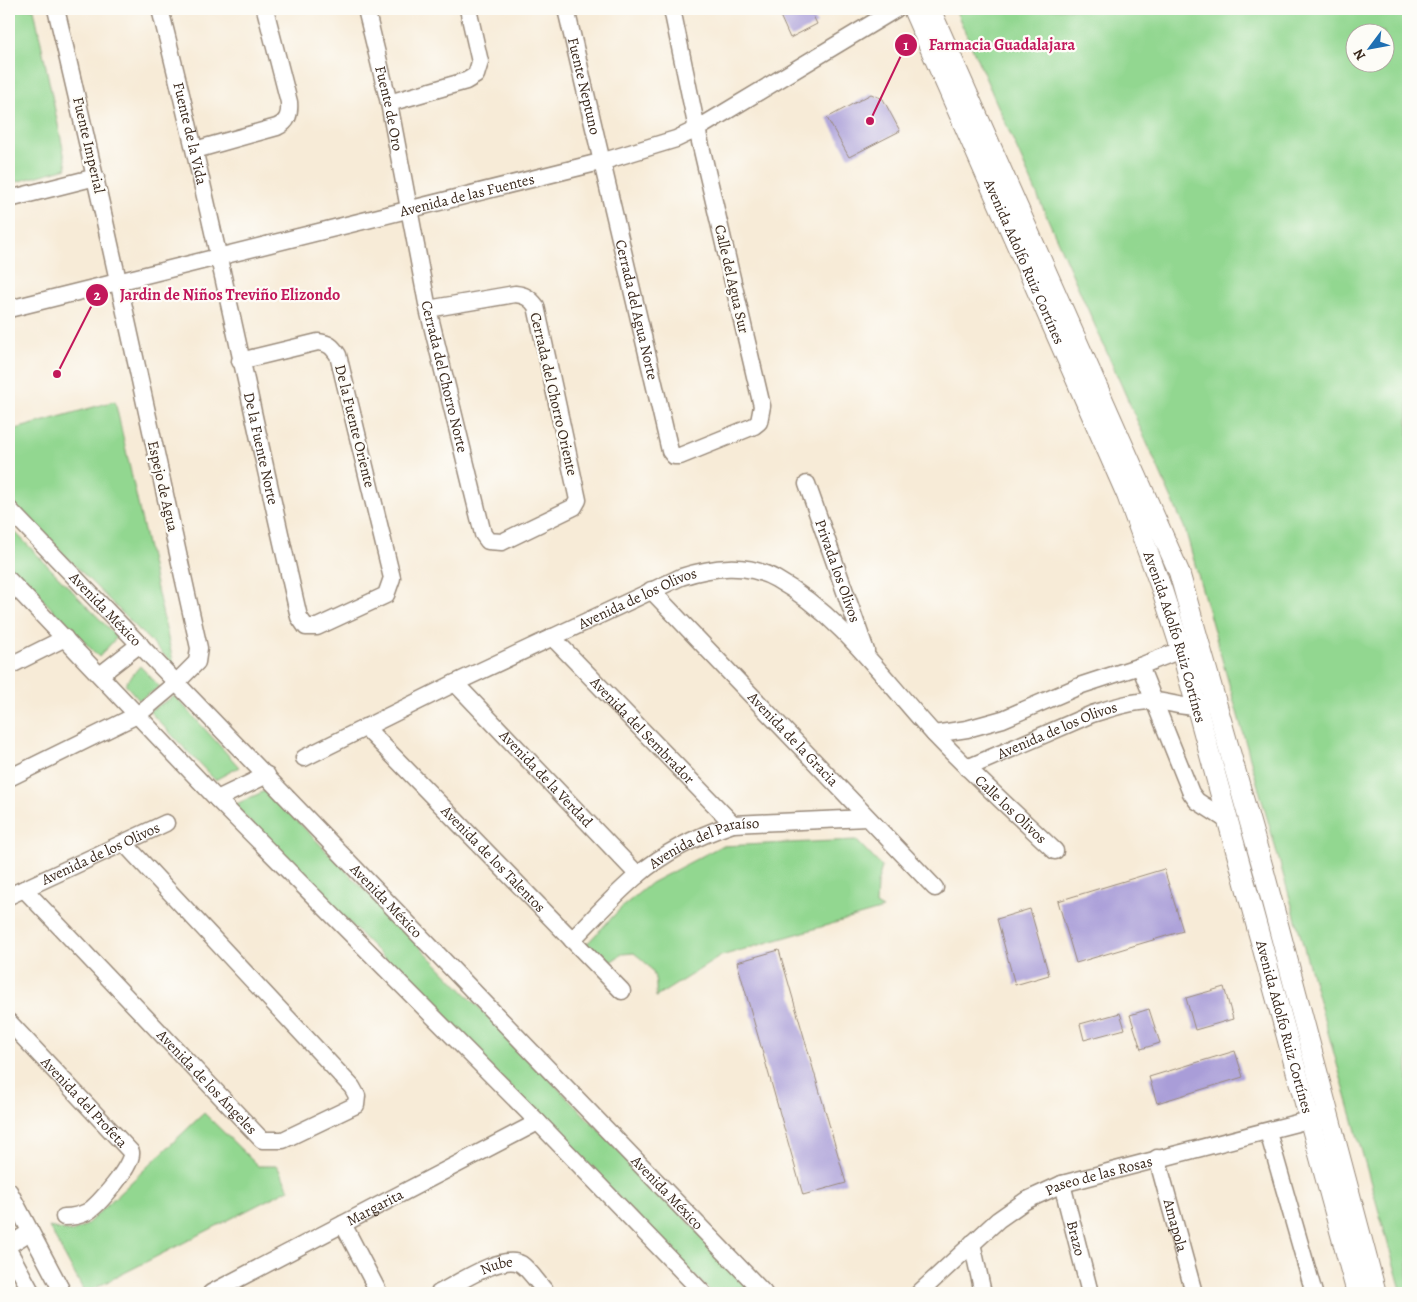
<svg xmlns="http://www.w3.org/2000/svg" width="1417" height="1302" viewBox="0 0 1417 1302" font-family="Alegreya,serif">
<rect width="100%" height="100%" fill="#fdfcf7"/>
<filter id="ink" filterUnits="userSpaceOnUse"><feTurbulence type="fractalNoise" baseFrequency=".02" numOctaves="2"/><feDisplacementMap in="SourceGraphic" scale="10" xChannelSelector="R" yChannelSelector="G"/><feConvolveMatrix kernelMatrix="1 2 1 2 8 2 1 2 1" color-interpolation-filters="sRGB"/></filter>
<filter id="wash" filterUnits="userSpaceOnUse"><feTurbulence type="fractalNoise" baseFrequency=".0096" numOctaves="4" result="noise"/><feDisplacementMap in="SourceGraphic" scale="20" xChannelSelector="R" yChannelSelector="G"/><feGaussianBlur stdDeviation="1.12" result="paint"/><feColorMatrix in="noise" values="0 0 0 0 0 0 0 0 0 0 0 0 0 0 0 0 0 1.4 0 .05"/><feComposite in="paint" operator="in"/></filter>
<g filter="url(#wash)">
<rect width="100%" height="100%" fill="#f7ebd7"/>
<path fill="#92d790" stroke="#668057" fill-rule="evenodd" d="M 9,9 L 34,9 L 67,168 L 9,184 Z
M 955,9 L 1408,9 L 1408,1293 L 1402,1293 L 1185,529 ZM 1384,32 L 1384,62 L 1354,62 L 1354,32 Z
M 115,401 L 174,665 L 9,499 L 9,431 Z
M 15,532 L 117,637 L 99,657 L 9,565 L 9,537 Z
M 140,666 L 160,687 L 139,700 L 125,684 Z
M 175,696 L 239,767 L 215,780 L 149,711 Z
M 267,790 L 758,1293 L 712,1293 L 234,805 Z
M 856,840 L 882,867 L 877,884 L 876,905 L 883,909 L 721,956 L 656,997 C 657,973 653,968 634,953 L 622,954 L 606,965 L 583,948 L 622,907 L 651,883 L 721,846 Z
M 204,1113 L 258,1166 L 277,1166 L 289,1189 L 85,1293 L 49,1227 L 72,1232 L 85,1226 Z"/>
<g id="blocks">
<path fill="#a99dd8" d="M 777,9 L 810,9 L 817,24 L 790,38 Z
M 871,94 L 883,99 L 900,131 L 849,157 L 827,118 Z
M 1164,869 L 1183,931 L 1076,963 L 1058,901 Z
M 1030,909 L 1049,975 L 1015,985 L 997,919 Z
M 779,950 L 846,1183 L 803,1195 L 737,962 Z
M 1224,987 L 1233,1019 L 1195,1030 L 1186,998 Z
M 1149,1009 L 1160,1043 L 1141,1049 L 1130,1015 Z
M 1120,1013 L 1125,1029 L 1084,1040 L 1080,1024 Z
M 1235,1051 L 1243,1077 L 1157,1103 L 1149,1077 Z"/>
</g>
</g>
<g filter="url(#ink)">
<use href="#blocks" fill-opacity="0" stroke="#998a7a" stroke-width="1"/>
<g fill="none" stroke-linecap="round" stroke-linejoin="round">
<g stroke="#998a7a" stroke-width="19">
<g id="minor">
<path id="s1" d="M 160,9 C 211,210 252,414 299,617 L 306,627 L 317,627 L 386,595 L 392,578 L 338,355 C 332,346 328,343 318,342 L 240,361"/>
<path id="s2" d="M 366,9 L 389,103 L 428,309 L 483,534 L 488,541 L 502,542 L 574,507 L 578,500 L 536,306 C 530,298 525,295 515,294 L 428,309"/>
<path id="s3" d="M 566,9 L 670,451 L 674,456 L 680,456 L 754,426 L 759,422 L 762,406 L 697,129 L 672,9"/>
<path d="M 389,103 L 466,81 L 476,75 L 480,62 L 468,9"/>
<path d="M 195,150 L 277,127 C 288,122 290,114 289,102 L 265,9"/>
<path d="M 9,199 L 96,177"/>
<path id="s4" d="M 9,309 L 604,161 L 676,139 L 697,129 L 896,9"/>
<path id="s5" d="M 807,484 L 866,651"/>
<path id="s6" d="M 9,509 L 764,1293"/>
<path d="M 9,580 L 217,799 L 538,1122 L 703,1293"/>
<path id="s7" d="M 651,590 L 935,888"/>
<path id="s8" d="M 552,637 L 733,824"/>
<path d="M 9,666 L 65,638"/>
<path d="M 1140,666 L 1191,793 L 1197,801 L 1228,821"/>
<path d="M 100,675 L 140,644"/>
<path id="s9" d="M 455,683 L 638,875"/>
<path id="s10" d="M 365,727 L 622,991"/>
<path d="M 934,734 L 967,729 L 1003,719 L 1082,685 L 1140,666 L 1191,646"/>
<path id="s11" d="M 304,758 L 455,683 L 681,577 C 712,567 746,562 776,579 C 842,616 885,681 935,735 C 973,775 1015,813 1055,851"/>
<path id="s12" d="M 967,768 L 1092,714 C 1111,708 1132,701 1153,701 C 1171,701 1189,712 1206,703"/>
<path d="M 9,778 L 139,714 L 177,682 L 197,662 L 199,648 C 151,435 107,221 56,9"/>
<path d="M 217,799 L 267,775"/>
<path id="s13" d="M 24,889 L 262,1140 L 283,1140 L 356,1105 L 357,1096 L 352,1087 L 124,843"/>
<path id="s14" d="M 9,896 L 166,823"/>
<path id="s15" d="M 572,940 C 593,919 614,895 638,875 C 665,852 700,835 733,824 L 867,818"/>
<path id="s16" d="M 9,1022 L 131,1152 C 134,1164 98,1206 87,1212 C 79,1216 72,1217 64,1217"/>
<path d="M 1268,1132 L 1314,1293"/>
<path id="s17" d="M 1157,1158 L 1194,1293"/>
<path id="s18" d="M 1062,1184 L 1090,1293"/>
<path d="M 9,1191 L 63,1293"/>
<path d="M 343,1224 L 379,1293"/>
<path d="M 972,1243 L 983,1293"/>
<path d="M 9,1245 L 30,1232"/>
<path d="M 9,1251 L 32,1293"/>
<path id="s19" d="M 211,1293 L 538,1122"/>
<path id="s20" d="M 439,1293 C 457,1284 502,1253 521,1264 C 530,1270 539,1285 547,1293"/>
<path id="s21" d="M 919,1293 L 998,1220 L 1025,1201 L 1062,1184 L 1320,1117"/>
</g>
</g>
<g stroke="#998a7a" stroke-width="22">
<g id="major">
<path id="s22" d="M 913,9 L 1127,495 L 1162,590 L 1181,649 L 1357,1293"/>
<path d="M 930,9 L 1179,572 L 1264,872 L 1376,1293"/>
</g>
</g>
<use href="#minor" stroke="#fff" stroke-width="16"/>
<use href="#major" stroke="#fff" stroke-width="20"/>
</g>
</g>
<g text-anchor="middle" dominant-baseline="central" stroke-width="4.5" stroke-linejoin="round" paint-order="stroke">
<g font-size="15" fill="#3b2a1e" stroke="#fdfcf7">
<text stroke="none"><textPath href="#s3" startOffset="79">Fuente Neptuno</textPath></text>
<text stroke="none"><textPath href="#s2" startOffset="102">Fuente de Oro</textPath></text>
<text stroke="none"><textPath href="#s1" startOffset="128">Fuente de la Vida</textPath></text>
<text transform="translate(89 145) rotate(77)">Fuente Imperial</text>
<text stroke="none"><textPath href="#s4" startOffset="472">Avenida de las Fuentes</textPath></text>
<text stroke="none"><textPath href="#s22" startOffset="276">Avenida Adolfo Ruiz Cortínes</textPath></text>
<text transform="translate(732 279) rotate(77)">Calle del Agua Sur</text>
<text stroke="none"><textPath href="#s3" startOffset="309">Cerrada del Agua Norte</textPath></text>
<text stroke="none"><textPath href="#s2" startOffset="376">Cerrada del Chorro Norte</textPath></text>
<text transform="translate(554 394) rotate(77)">Cerrada del Chorro Oriente</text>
<text transform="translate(355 426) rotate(76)">De la Fuente Oriente</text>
<text stroke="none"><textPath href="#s1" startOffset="451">De la Fuente Norte</textPath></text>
<text transform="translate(163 486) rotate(77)">Espejo de Agua</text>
<text stroke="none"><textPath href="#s5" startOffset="92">Privada los Olivos</textPath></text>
<text stroke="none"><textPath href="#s11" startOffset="370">Avenida de los Olivos</textPath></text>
<text stroke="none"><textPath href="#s6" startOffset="139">Avenida México</textPath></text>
<text stroke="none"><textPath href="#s22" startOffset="681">Avenida Adolfo Ruiz Cortínes</textPath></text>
<text stroke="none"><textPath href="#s8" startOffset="130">Avenida del Sembrador</textPath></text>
<text stroke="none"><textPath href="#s12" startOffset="98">Avenida de los Olivos</textPath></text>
<text stroke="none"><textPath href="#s7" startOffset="206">Avenida de la Gracia</textPath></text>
<text stroke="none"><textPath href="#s9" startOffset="132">Avenida de la Verdad</textPath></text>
<text stroke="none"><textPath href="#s11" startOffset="846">Calle los Olivos</textPath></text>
<text stroke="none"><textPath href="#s15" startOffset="168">Avenida del Paraíso</textPath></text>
<text stroke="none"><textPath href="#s14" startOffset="101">Avenida de los Olivos</textPath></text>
<text stroke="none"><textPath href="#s10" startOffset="184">Avenida de los Talentos</textPath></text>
<text stroke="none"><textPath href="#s6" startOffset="544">Avenida México</textPath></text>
<text stroke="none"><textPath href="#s22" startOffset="1086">Avenida Adolfo Ruiz Cortínes</textPath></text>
<text stroke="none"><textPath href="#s13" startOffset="266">Avenida de los Ángeles</textPath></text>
<text stroke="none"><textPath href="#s16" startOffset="110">Avenida del Profeta</textPath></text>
<text stroke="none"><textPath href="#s21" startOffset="219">Paseo de las Rosas</textPath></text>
<text stroke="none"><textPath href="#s6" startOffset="949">Avenida México</textPath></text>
<text stroke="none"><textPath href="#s19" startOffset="185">Margarita</textPath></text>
<text stroke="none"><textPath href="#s17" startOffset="70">Amapola</textPath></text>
<text stroke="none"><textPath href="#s18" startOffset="56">Brazo</textPath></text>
<text stroke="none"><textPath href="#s20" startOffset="64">Nube</textPath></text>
</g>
</g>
<path fill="none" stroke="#c2185b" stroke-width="2" d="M870 121L906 45M57 374L97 295"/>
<g fill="#c2185b" stroke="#fdfcf7" stroke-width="2">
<circle cx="870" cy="121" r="5"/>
<circle cx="57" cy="374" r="5"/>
<circle cx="906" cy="45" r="12"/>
<circle cx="97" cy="295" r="12"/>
</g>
<g font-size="15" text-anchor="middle" font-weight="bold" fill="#fff">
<text x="906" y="50">1</text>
<text x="97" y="300">2</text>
</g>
<g font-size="16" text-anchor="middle" font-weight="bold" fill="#c2185b" stroke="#fdfcf7" stroke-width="4.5" stroke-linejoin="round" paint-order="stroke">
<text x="1002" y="50">Farmacia Guadalajara</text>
<text x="230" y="300">Jardin de Niños Treviño Elizondo</text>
</g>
<rect width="1417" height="1302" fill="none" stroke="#fdfcf7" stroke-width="30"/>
<g transform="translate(1370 48) rotate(238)"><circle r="24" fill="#fdfcf7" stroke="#afa8a0"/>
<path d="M0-4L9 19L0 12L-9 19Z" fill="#1f6fb2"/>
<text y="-8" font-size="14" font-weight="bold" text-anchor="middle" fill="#3b2a1e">N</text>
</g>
</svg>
